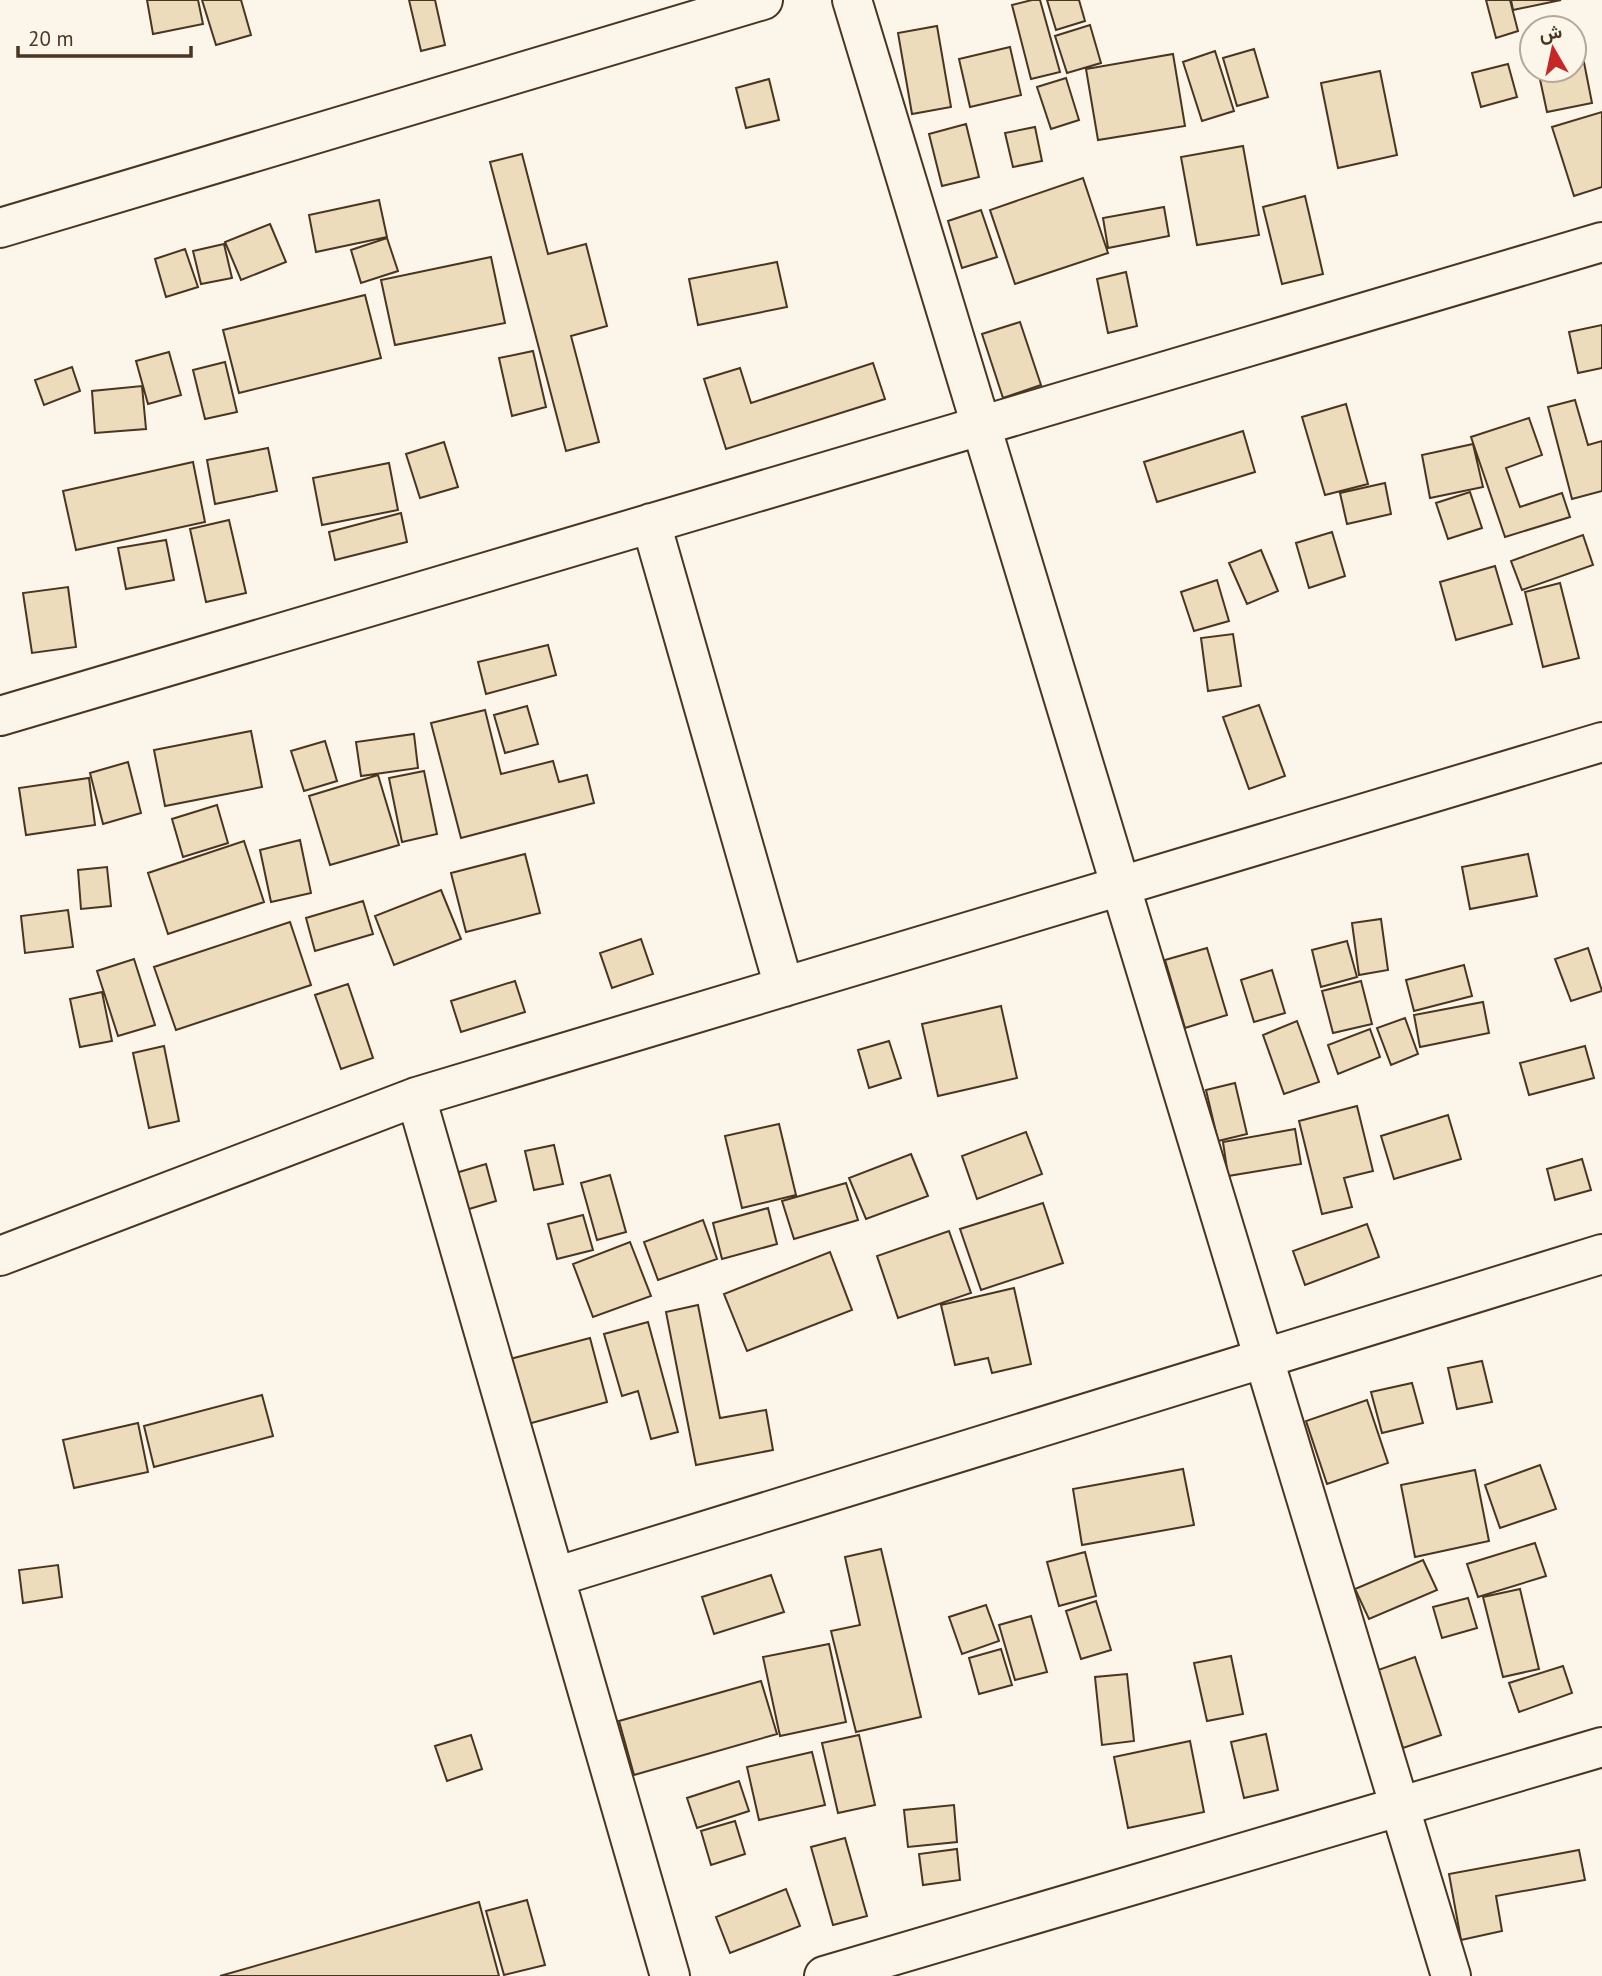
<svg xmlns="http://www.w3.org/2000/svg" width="1602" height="1976" viewBox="0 0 1602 1976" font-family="'PT Sans',Vazirmatn,sans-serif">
<rect width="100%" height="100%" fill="#fbf6e9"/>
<path fill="#ecdcbc" stroke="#4a3520" stroke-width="2" d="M 147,0 L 198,0 L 203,24 L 153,34 Z
M 202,0 L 241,0 L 251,35 L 216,45 Z
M 409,0 L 435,0 L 445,45 L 421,51 Z
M 1032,0 L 1040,0 L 1060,72 L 1031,79 L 1012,5 Z
M 1047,0 L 1079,0 L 1085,21 L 1056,30 Z
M 1486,0 L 1510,0 L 1518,31 L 1496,38 Z
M 1511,0 L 1561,0 L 1513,10 Z
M 1090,25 L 1101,63 L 1067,73 L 1055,36 Z
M 937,26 L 951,107 L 912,114 L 898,33 Z
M 1580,42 L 1592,103 L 1547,112 L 1538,70 L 1574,70 L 1574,43 Z
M 1010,47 L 1021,95 L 970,107 L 959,59 Z
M 1254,49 L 1268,97 L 1237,106 L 1223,58 Z
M 1215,51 L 1234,111 L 1202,121 L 1183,62 Z
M 1173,54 L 1185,126 L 1098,140 L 1086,69 Z
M 1508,64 L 1517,97 L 1481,107 L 1472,73 Z
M 1380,71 L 1397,155 L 1338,168 L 1321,83 Z
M 1066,78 L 1079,120 L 1051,129 L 1037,87 Z
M 769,79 L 779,120 L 746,128 L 736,88 Z
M 1602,112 L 1602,187 L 1574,196 L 1552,127 Z
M 966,124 L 979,177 L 942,186 L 929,134 Z
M 1035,127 L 1042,161 L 1013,167 L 1005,133 Z
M 1243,146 L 1259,235 L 1197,245 L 1181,157 Z
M 522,154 L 548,254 L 586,244 L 607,326 L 571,336 L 599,442 L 566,451 L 490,162 Z
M 1083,178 L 1108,253 L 1015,284 L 990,210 Z
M 1305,196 L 1323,274 L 1282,284 L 1263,207 Z
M 379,200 L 387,237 L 316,252 L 309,215 Z
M 1164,207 L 1169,236 L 1108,248 L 1103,218 Z
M 981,210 L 997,257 L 962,268 L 948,221 Z
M 270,224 L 286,262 L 241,280 L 225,242 Z
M 387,238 L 398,271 L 361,283 L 351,250 Z
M 224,244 L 232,278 L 201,284 L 193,251 Z
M 185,249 L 198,287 L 166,297 L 155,259 Z
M 491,257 L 505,323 L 395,345 L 381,280 Z
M 777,262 L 787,307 L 698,325 L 689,279 Z
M 1126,272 L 1137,326 L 1108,333 L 1097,279 Z
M 365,295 L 381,358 L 239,393 L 223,330 Z
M 1020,322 L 1041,385 L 1003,398 L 982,334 Z
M 1602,325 L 1602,368 L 1578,373 L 1569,332 Z
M 533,351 L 546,407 L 512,416 L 499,358 Z
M 169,352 L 181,395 L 148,404 L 136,361 Z
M 225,362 L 237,412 L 205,419 L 193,370 Z
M 873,363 L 885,399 L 726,449 L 704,379 L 740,368 L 751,403 Z
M 72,367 L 80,391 L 44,405 L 35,380 Z
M 142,386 L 146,429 L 95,433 L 92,391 Z
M 1575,400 L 1588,445 L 1602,441 L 1602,491 L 1572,499 L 1548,407 Z
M 1346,404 L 1368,484 L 1325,495 L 1302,417 Z
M 1529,418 L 1542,455 L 1506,468 L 1520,507 L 1562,493 L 1570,517 L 1505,537 L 1471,437 Z
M 1243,431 L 1255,472 L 1157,502 L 1144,462 Z
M 444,442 L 458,487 L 420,498 L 406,454 Z
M 1473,444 L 1483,487 L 1430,498 L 1422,455 Z
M 268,448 L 277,491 L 215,504 L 207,460 Z
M 193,462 L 205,522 L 76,550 L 63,491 Z
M 389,463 L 398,510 L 322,525 L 313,478 Z
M 1385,483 L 1391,514 L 1347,524 L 1340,493 Z
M 1470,492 L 1482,528 L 1448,539 L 1436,503 Z
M 401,513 L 407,542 L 335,560 L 329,532 Z
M 229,520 L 246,593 L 206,602 L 190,529 Z
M 1332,532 L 1345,576 L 1309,588 L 1296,543 Z
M 1583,535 L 1593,565 L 1522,590 L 1511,561 Z
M 166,540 L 174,580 L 126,589 L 118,548 Z
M 1261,550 L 1278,591 L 1247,604 L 1229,563 Z
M 1495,566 L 1512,624 L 1456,640 L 1440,582 Z
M 1217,580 L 1229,621 L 1194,631 L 1181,592 Z
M 1560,583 L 1579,658 L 1543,667 L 1525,592 Z
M 68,587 L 76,647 L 32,653 L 23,593 Z
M 1233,634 L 1241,686 L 1208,691 L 1201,638 Z
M 548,645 L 556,675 L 486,694 L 478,662 Z
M 1259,705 L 1285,776 L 1249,789 L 1223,717 Z
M 527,706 L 538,744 L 505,753 L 494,715 Z
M 485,710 L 501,774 L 553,761 L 559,782 L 587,775 L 594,803 L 461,838 L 431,723 Z
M 251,731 L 262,787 L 165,806 L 154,750 Z
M 414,734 L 418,768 L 361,776 L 356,742 Z
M 325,741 L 337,781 L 304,791 L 291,751 Z
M 128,762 L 141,813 L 103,824 L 90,773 Z
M 424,771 L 437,834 L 402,842 L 389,778 Z
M 378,775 L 399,845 L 330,865 L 309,796 Z
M 89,778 L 95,825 L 26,835 L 19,788 Z
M 217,805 L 228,843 L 183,857 L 172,819 Z
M 300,840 L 311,893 L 271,902 L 260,850 Z
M 244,841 L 264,902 L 168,934 L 148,873 Z
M 525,854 L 540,913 L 466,932 L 451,873 Z
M 1528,854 L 1537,896 L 1470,909 L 1462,867 Z
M 107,867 L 111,906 L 81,909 L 78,870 Z
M 441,890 L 461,939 L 394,965 L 375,916 Z
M 363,901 L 373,934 L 315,951 L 306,918 Z
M 68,910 L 73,947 L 25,953 L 21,916 Z
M 1381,919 L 1388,970 L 1359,975 L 1352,923 Z
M 290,922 L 311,985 L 176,1030 L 154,967 Z
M 641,939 L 653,974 L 612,988 L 600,953 Z
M 1347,941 L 1357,977 L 1321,987 L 1312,950 Z
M 1207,948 L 1227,1015 L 1185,1028 L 1165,960 Z
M 1588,948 L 1602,991 L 1571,1001 L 1555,959 Z
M 134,959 L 155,1025 L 118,1036 L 97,971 Z
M 1464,965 L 1472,996 L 1414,1011 L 1406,980 Z
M 1272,970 L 1285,1013 L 1254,1022 L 1241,980 Z
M 515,981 L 525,1012 L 461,1032 L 451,1001 Z
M 1361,981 L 1372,1024 L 1333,1033 L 1322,991 Z
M 348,984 L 373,1058 L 341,1069 L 315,995 Z
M 102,992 L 112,1041 L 80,1047 L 70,999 Z
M 1483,1002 L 1489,1033 L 1420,1047 L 1414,1015 Z
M 1001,1006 L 1017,1078 L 938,1096 L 922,1024 Z
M 1405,1018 L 1418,1054 L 1391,1065 L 1377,1028 Z
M 1297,1021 L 1319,1082 L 1284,1094 L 1263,1035 Z
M 1370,1029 L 1380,1057 L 1338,1074 L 1328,1045 Z
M 889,1041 L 901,1078 L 869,1088 L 858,1050 Z
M 164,1046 L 179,1121 L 149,1128 L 133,1053 Z
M 1585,1046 L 1594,1078 L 1529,1095 L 1520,1063 Z
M 1235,1083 L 1247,1134 L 1218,1141 L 1206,1090 Z
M 1357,1106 L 1373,1171 L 1344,1178 L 1352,1207 L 1322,1214 L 1299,1121 Z
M 1448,1115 L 1461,1159 L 1394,1179 L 1381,1136 Z
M 779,1124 L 796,1195 L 742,1208 L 725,1136 Z
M 1295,1129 L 1301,1164 L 1228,1176 L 1223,1142 Z
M 1026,1132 L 1042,1174 L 977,1199 L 962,1156 Z
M 554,1145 L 563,1184 L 534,1190 L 525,1151 Z
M 911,1154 L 928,1196 L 866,1219 L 849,1178 Z
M 1582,1159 L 1591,1190 L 1555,1200 L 1547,1169 Z
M 486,1164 L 496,1201 L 459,1212 L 449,1175 Z
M 610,1175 L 626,1232 L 597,1240 L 581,1183 Z
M 846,1183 L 858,1220 L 794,1239 L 782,1201 Z
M 1043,1203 L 1063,1263 L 981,1290 L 960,1229 Z
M 768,1208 L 777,1244 L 722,1259 L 713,1223 Z
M 583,1215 L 593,1250 L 557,1259 L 548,1224 Z
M 703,1220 L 717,1259 L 658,1280 L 644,1242 Z
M 1367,1224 L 1379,1257 L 1305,1285 L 1293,1251 Z
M 949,1231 L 971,1293 L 898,1318 L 877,1256 Z
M 630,1242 L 651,1296 L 593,1317 L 573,1264 Z
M 830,1252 L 852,1310 L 747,1351 L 724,1294 Z
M 1014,1288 L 1031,1364 L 992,1373 L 988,1358 L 955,1365 L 941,1305 Z
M 698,1305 L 720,1418 L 766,1410 L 773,1450 L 696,1465 L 666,1312 Z
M 648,1322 L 678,1432 L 651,1439 L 638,1391 L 622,1396 L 604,1334 Z
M 590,1338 L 607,1402 L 528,1424 L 510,1359 Z
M 1482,1361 L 1492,1402 L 1457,1409 L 1448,1368 Z
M 1412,1383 L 1423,1423 L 1382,1433 L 1371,1392 Z
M 262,1395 L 273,1436 L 154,1467 L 144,1426 Z
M 1367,1400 L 1388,1463 L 1327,1484 L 1306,1421 Z
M 138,1423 L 148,1472 L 74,1488 L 63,1440 Z
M 1540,1465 L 1556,1509 L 1500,1528 L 1485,1485 Z
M 1183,1469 L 1194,1525 L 1082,1545 L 1073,1489 Z
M 1475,1470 L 1489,1541 L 1415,1557 L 1401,1485 Z
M 1535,1543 L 1546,1576 L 1478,1597 L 1467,1564 Z
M 881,1549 L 921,1717 L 856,1732 L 831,1631 L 860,1625 L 845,1557 Z
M 1085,1552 L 1096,1596 L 1059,1606 L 1047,1562 Z
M 1423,1560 L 1437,1590 L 1369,1619 L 1355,1589 Z
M 58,1565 L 62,1597 L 23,1603 L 19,1570 Z
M 771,1575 L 784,1612 L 714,1634 L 702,1597 Z
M 1520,1589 L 1539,1669 L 1503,1677 L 1483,1597 Z
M 1468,1598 L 1477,1628 L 1442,1638 L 1433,1607 Z
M 1096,1601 L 1111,1650 L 1081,1659 L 1066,1611 Z
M 986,1605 L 999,1641 L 962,1654 L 949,1617 Z
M 1031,1616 L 1047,1672 L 1015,1680 L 999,1625 Z
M 829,1644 L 846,1722 L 780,1736 L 763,1657 Z
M 1001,1649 L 1012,1685 L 979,1694 L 969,1658 Z
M 1231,1656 L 1243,1714 L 1207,1721 L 1194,1663 Z
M 1415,1657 L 1441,1735 L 1403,1748 L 1378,1670 Z
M 1563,1666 L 1572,1693 L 1519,1712 L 1509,1683 Z
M 1127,1674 L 1134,1741 L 1102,1745 L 1095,1677 Z
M 761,1681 L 777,1734 L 634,1775 L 619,1721 Z
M 1266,1734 L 1278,1790 L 1244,1798 L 1231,1742 Z
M 471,1735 L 482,1769 L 447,1781 L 435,1746 Z
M 859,1735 L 875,1805 L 838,1813 L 822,1743 Z
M 1190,1741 L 1204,1812 L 1128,1828 L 1114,1757 Z
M 812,1752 L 825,1805 L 759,1820 L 747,1767 Z
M 739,1781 L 749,1811 L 697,1828 L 687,1798 Z
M 954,1805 L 957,1842 L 908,1847 L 904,1810 Z
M 735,1821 L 745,1854 L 711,1865 L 701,1831 Z
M 845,1838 L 867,1916 L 833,1925 L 811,1847 Z
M 957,1849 L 960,1880 L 923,1885 L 919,1854 Z
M 1579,1850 L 1585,1880 L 1496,1896 L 1502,1931 L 1461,1940 L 1449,1874 Z
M 786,1889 L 800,1926 L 730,1953 L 716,1917 Z
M 527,1900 L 545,1965 L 504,1975 L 486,1911 Z
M 479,1902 L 499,1976 L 220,1976 Z"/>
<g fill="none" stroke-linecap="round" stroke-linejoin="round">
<g stroke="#4a3520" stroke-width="42">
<path id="minor" d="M 852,0 L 1451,1976
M 0,228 L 763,0
M 651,523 L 784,987
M 0,716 L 1602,242
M 416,1097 L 670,1976
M 0,1256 L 416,1097 L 1602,742
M 555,1577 L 1602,1254
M 824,1976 L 1602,1747"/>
</g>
<use href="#minor" stroke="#fbf6e9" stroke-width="38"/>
</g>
<g transform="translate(1553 49) rotate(351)"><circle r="33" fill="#fbf6e9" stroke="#b4a999" stroke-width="2"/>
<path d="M0-5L12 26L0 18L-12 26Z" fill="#c62828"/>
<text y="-10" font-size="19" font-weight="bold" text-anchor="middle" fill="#4a3520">ش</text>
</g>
<path d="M18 46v10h173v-10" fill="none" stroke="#4a3520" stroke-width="3.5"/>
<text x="28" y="46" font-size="21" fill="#4a3520" stroke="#fbf6e9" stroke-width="5" paint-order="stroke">20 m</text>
</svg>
